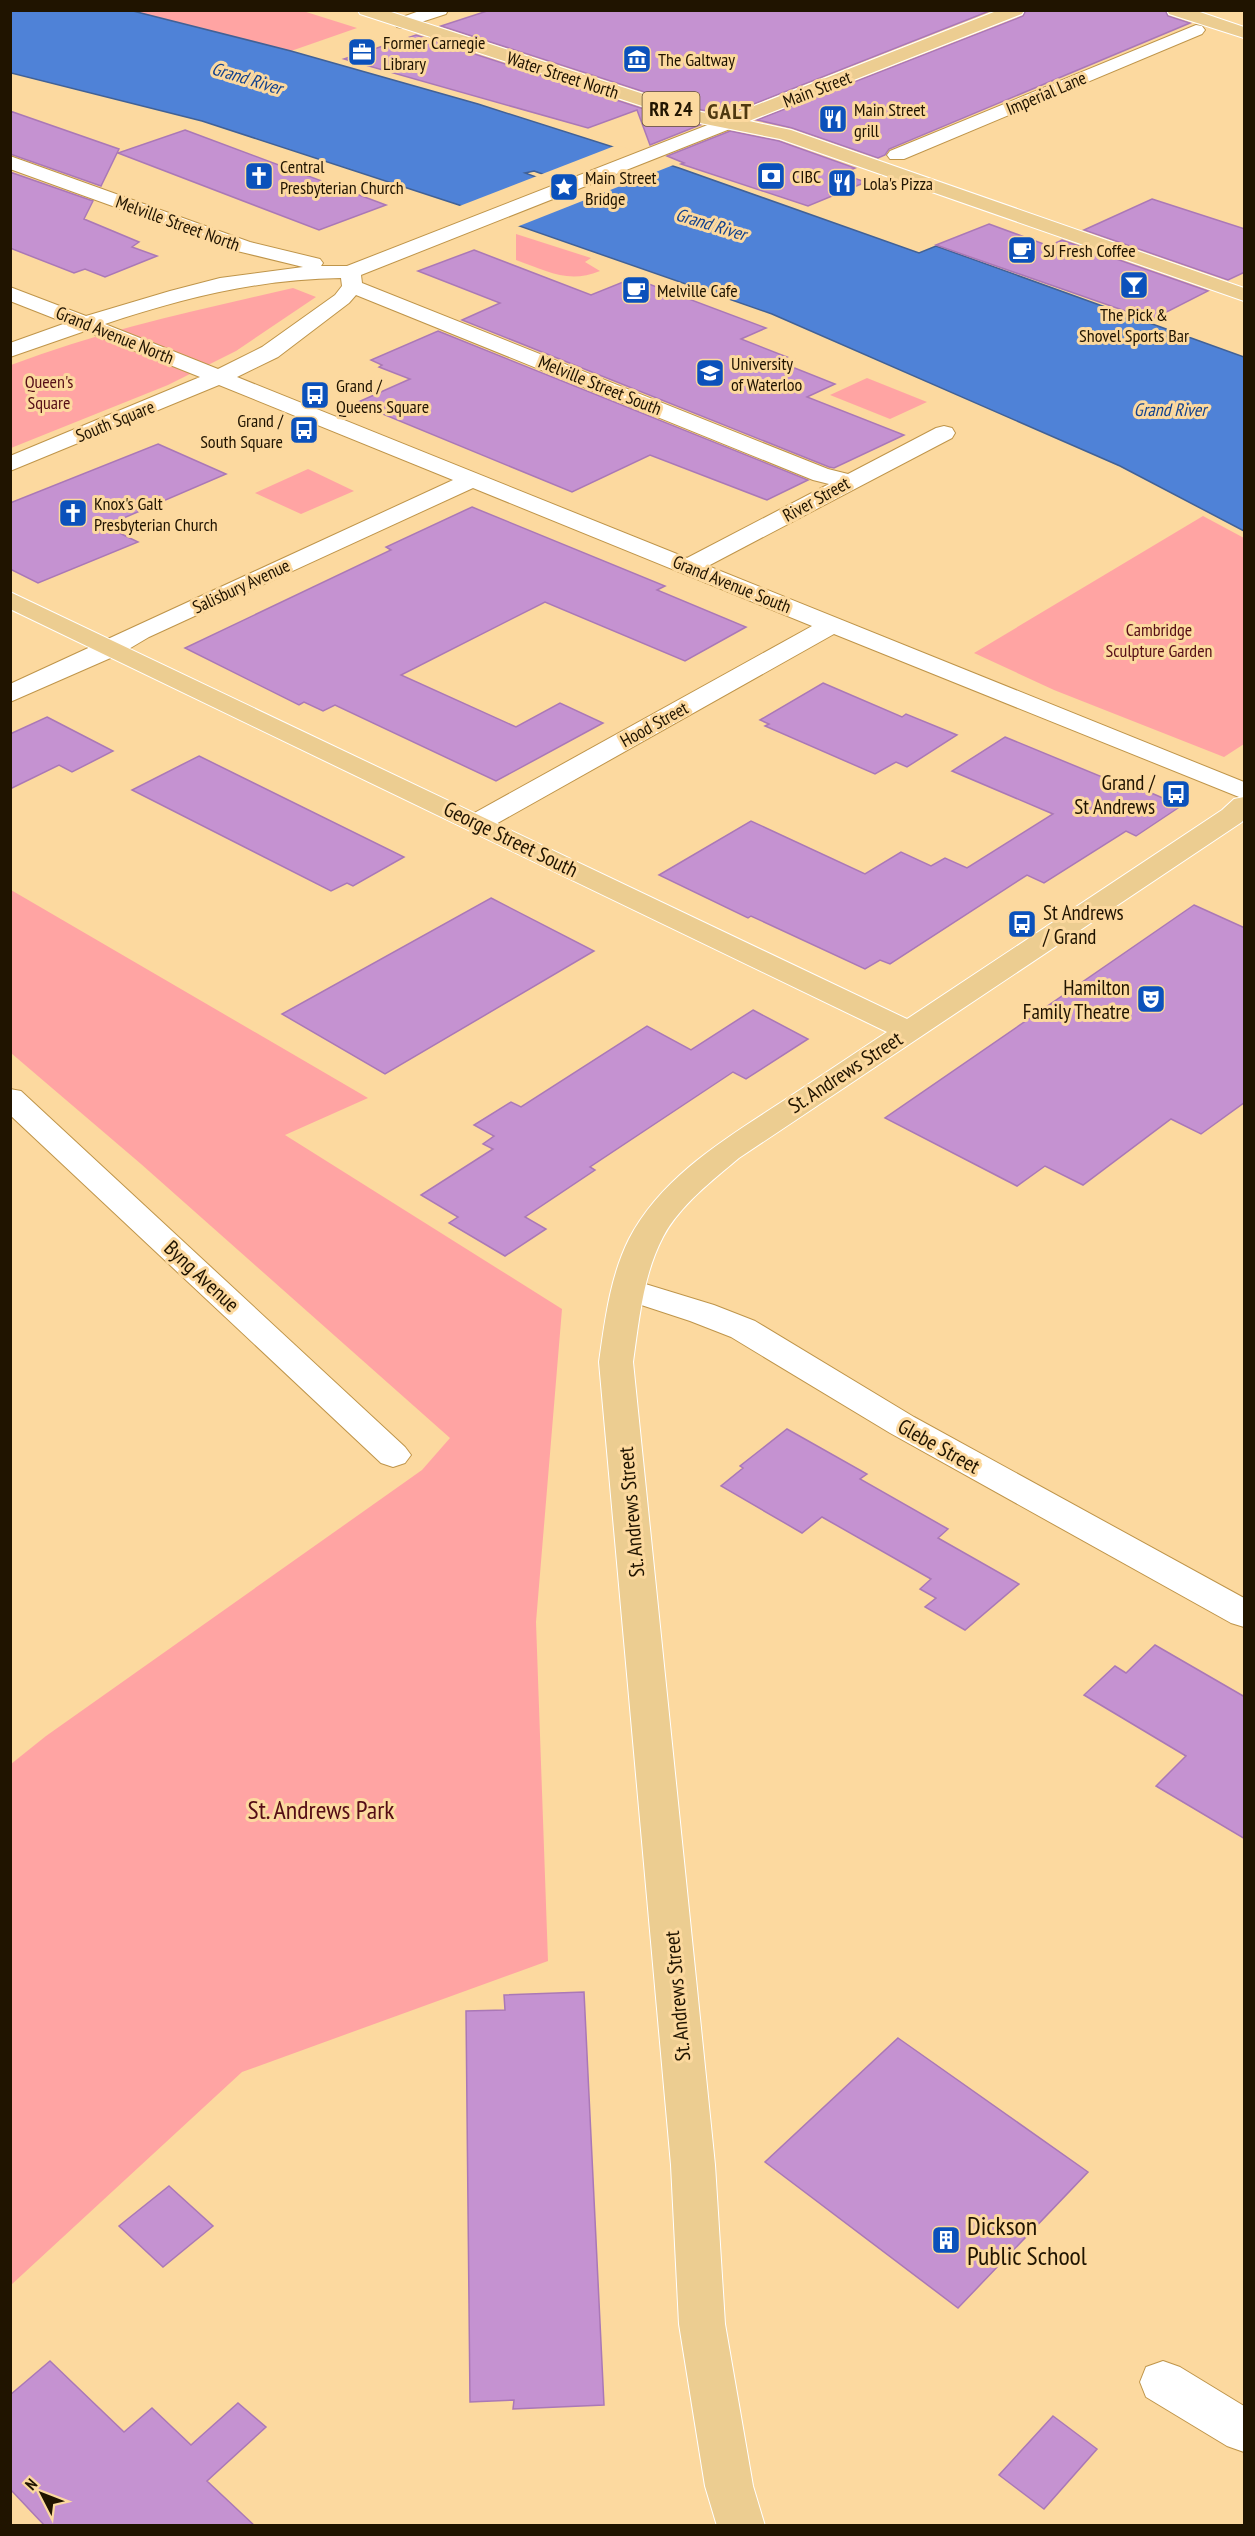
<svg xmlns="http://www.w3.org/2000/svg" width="1255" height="2536" viewBox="0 0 1255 2536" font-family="'PT Sans Narrow',sans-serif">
<rect width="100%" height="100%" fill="#fcd99f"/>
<path fill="#ffa4a3" d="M 133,11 L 303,11 L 357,28 L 291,51 Z
M 516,234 L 591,258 L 585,262 L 600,271 C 568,284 547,271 516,260 Z
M 293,288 L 316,297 L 236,351 L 168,385 L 11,448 L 11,365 C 102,330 197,310 293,288 Z
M 867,378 L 927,402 L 890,419 L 830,395 Z
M 308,469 L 354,491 L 301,514 L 255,493 Z
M 1203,516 L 1244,538 L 1244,744 L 1224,757 L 1054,690 L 974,653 Z
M 11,890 L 368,1098 L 285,1135 L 562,1309 L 536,1622 L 548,1961 L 242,2072 L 11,2285 L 11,1764 L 46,1736 L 422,1470 L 450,1438 L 141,1164 L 11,1053 Z"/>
<path fill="#4f82d7" stroke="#416196" stroke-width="1.5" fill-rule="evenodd" d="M 10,11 L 133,11 L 291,51 L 478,104 L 679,168 L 919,253 L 936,246 L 1244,357 L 1244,531 L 1120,466 L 772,314 L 459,205 L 202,121 L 11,73 ZM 534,171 L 599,194 L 599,195 L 593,198 L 525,173 Z"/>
<path fill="#fcd99f" d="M 617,145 L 676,164 L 514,228 L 457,207 Z"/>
<path fill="#c592d1" stroke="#aa78b6" stroke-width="1.5" d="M 929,10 L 992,10 L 726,115 L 697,109 L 441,26 L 487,11 Z
M 1026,10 L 1165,10 L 1168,16 L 1190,23 L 889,149 L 885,155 L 878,158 L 792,128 L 757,120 L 1023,16 Z
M 416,35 L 684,122 L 700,125 L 650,145 L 637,110 L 588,128 L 344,59 Z
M 10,111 L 119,149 L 101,186 L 10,154 Z
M 185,130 L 386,205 L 319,230 L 118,153 Z
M 730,131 L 779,141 L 855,168 L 841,174 L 866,182 L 808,206 L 681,164 L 684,163 L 667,156 Z
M 10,172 L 93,201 L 84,219 L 139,242 L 132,247 L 157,256 L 105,277 L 85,269 L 74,273 L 10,248 Z
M 1152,199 L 1245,229 L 1245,272 L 1228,280 L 1084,230 Z
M 989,224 L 1049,246 L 1062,240 L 1208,291 L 1151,320 L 936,245 Z
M 474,250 L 591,295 L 633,278 L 766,328 L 741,339 L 787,357 L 777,361 L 835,384 L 807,397 L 904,435 L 834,468 L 829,467 L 462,320 L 500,303 L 418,271 Z
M 438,331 L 808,480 L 767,500 L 650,455 L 572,492 L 356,403 L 410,379 L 379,367 L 382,365 L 371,360 Z
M 158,444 L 226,474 L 105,526 L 138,542 L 38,583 L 10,569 L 10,503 Z
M 472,507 L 665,586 L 657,590 L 746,627 L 685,661 L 545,602 L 401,675 L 516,727 L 560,703 L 603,723 L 496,781 L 335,705 L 323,711 L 304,702 L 299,705 L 185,648 L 391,550 L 386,547 Z
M 823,683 L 902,717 L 906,714 L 957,735 L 907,767 L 896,762 L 875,774 L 765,726 L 769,724 L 760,720 Z
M 47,717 L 113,751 L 72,772 L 59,765 L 10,789 L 10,734 Z
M 1005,737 L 1119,784 L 1124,781 L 1181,806 L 1136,836 L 1126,831 L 1044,883 L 1027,875 L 890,964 L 880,960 L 865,969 L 751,916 L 748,918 L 659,875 L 751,821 L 865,874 L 901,852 L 931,866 L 945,858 L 967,868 L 1053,814 L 952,771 Z
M 199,756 L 404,857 L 353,886 L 347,883 L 331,891 L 132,790 Z
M 491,898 L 594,951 L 385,1074 L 282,1014 Z
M 1194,905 L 1245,928 L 1245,1102 L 1201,1134 L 1171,1119 L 1083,1185 L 1045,1166 L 1017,1186 L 885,1118 Z
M 753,1010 L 808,1039 L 746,1079 L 733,1072 L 590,1167 L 595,1170 L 525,1217 L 546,1229 L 505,1256 L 449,1223 L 458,1217 L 421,1195 L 493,1149 L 483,1144 L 494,1136 L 474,1125 L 511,1102 L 521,1107 L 647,1026 L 691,1050 Z
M 787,1429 L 867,1474 L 860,1479 L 948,1529 L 938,1538 L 1019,1584 L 965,1630 L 925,1607 L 936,1598 L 920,1589 L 931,1579 L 822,1517 L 802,1533 L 721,1486 L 743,1468 L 740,1466 Z
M 1155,1645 L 1245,1697 L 1245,1839 L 1156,1786 L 1186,1756 L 1084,1695 L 1115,1666 L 1126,1673 Z
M 584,1992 L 604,2405 L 513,2409 L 514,2400 L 470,2402 L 466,2011 L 505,2010 L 504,1995 Z
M 898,2038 L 1088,2172 L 958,2308 L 765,2162 Z
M 169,2186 L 213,2226 L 163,2267 L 119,2226 Z
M 50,2361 L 124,2432 L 152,2408 L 191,2445 L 238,2403 L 266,2427 L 207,2481 L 255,2526 L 45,2526 L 10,2489 L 10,2395 Z
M 1053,2416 L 1097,2449 L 1044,2509 L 999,2475 Z"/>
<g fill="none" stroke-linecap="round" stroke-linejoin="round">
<g stroke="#bf954a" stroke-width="2">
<path id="minor" d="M 422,10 L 448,10 L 446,14 L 403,28 L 397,27 L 394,23 L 397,19 Z
M 1196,25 L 1202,26 L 1205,30 L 1202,34 L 904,159 L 890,159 L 887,155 L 890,151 Z
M 728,117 L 735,119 L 737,123 L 735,127 L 361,275 L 362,283 L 828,469 L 848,474 L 936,428 L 944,426 L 952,428 L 955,433 L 952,438 L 708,566 L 1244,782 L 1244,799 L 834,634 L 487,829 L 477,831 L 467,829 L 463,823 L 467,817 L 812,626 L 473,488 L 149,637 L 122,653 L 10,702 L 10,684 L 453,480 L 219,385 L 10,471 L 10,456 L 200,377 L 85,331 L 10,357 L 10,343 L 66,323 L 10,301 L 10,287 L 86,316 L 170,291 L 220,278 L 303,267 L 237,251 L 10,169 L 10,156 L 250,242 L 320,259 L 323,263 L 321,266 L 347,266 ZM 341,278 L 342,286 L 335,295 L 262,347 L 218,369 L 105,324 C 183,298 259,279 341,278 ZM 356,295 L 813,480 L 829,484 L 687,558 L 237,377 L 278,357 L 349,303 Z
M 10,1089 L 21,1091 L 405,1447 L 411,1455 L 405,1463 L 393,1467 L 381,1463 L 10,1115 Z
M 629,1279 L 714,1305 L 755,1321 L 914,1417 L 1244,1598 L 1244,1627 L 1231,1623 L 890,1433 L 731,1337 L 690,1321 L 617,1297 L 612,1290 L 617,1283 Z
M 1163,2361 L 1180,2367 L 1244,2406 L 1244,2452 L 1227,2446 L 1146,2397 L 1140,2382 L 1146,2367 Z"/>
</g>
<g stroke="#fff" stroke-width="2">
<path id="major" d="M 358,10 L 385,10 L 696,111 L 726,117 L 999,10 L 1024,10 L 1022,14 L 749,121 L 791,130 L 1244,288 L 1244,301 L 780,139 L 685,120 L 360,14 Z
M 1167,10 L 1194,10 L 1244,27 L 1244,38 L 1169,14 Z
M 10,592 L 907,1019 L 1222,810 L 1234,799 L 1244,797 L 1244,819 L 1242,822 L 739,1158 C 712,1181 680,1205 663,1237 C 643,1275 639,1320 633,1362 L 715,2165 L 725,2324 L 753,2486 L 765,2526 L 717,2526 L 705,2486 L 679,2324 L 671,2165 L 599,1362 C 605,1320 610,1277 629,1239 C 661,1177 725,1139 780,1103 C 816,1079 851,1056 887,1032 L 10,609 Z"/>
</g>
<use href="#minor" fill="#fff" fill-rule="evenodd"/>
<use href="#major" fill="#eccd91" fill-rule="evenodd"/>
</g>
<defs>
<g id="office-square" transform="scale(1.5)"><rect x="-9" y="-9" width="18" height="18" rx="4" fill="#0b51bb" stroke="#fcd99f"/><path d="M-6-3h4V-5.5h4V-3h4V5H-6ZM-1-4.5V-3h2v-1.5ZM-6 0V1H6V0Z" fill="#fff"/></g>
<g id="museum-square" transform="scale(1.5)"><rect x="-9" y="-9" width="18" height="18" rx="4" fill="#0b51bb" stroke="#fcd99f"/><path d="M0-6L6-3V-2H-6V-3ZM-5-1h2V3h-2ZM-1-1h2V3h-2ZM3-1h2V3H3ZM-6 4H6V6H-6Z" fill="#fff"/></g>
<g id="restaurant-square" transform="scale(1.5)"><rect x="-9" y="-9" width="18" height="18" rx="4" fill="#0b51bb" stroke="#fcd99f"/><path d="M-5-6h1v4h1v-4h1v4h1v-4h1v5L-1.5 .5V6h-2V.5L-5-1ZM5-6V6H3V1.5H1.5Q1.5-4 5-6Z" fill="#fff"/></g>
<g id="church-square" transform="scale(1.5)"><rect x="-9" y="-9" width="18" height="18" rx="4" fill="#0b51bb" stroke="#fcd99f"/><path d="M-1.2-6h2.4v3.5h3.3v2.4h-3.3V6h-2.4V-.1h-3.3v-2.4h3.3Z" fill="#fff"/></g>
<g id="bank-square" transform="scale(1.5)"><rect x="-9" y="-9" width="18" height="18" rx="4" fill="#0b51bb" stroke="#fcd99f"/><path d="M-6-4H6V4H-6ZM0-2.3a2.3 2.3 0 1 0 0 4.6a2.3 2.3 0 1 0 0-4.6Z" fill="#fff"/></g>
<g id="sight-square" transform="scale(1.5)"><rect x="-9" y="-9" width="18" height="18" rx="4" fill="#0b51bb" stroke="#fcd99f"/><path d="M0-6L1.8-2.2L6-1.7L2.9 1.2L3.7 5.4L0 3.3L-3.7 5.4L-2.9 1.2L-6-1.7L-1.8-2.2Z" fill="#fff"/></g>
<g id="cafe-square" transform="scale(1.5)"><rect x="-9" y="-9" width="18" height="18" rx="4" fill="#0b51bb" stroke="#fcd99f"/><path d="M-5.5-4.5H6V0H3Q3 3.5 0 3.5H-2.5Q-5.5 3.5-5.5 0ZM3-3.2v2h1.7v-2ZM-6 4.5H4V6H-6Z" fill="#fff"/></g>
<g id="bar-square" transform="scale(1.5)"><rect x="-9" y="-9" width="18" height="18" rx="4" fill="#0b51bb" stroke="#fcd99f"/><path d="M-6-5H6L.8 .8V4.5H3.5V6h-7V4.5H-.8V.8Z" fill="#fff"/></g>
<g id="university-square" transform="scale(1.5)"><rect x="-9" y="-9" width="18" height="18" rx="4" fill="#0b51bb" stroke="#fcd99f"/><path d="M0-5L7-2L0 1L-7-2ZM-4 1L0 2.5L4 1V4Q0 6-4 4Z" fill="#fff"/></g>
<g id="bus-square" transform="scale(1.5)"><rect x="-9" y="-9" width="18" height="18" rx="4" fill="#0b51bb" stroke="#fcd99f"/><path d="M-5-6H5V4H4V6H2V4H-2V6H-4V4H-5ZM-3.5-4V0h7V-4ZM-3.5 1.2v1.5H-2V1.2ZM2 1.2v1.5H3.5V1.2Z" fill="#fff"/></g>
<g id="theatre-square" transform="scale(1.5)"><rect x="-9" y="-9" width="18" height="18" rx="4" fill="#0b51bb" stroke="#fcd99f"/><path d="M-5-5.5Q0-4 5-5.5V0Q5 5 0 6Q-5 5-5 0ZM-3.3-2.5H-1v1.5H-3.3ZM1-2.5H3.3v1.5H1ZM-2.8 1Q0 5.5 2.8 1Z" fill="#fff"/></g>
<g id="building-square" transform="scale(1.5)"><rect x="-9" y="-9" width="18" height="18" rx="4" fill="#0b51bb" stroke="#fcd99f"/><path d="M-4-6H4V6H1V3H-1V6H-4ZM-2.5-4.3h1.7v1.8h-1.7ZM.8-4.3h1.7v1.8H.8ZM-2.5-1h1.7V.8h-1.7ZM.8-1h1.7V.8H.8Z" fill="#fff"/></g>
</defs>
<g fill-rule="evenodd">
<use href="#office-square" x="362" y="52"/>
<use href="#museum-square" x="637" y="59"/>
<use href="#restaurant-square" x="833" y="119"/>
<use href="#church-square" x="259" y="176"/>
<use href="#bank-square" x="771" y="176"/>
<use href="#restaurant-square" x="842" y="183"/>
<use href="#sight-square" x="564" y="187"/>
<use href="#cafe-square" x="1022" y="250"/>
<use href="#bar-square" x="1134" y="285"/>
<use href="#cafe-square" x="636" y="290"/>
<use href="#university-square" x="710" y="373"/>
<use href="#bus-square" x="315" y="395"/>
<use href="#bus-square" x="304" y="430"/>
<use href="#church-square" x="73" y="513"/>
<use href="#bus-square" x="1176" y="794"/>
<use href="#bus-square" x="1022" y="924"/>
<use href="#theatre-square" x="1151" y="999"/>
<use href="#building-square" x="946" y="2240"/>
</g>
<g text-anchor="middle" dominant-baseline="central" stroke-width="6" stroke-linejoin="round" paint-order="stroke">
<g font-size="18" fill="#201400" stroke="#fcd99f" text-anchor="start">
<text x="383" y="42">Former Carnegie<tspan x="383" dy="21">Library</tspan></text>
<text x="658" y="59">The Galtway</text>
<text x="854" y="109">Main Street<tspan x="854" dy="21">grill</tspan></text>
<text x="280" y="166">Central<tspan x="280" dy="21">Presbyterian Church</tspan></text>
<text x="792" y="176">CIBC</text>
<text x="585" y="177">Main Street<tspan x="585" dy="21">Bridge</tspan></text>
<text x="863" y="183">Lola's Pizza</text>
<text x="1043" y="250">SJ Fresh Coffee</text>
<text x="657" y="290">Melville Cafe</text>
<text x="1134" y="314" text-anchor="middle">The Pick &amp;<tspan x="1134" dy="21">Shovel Sports Bar</tspan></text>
<text x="731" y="363">University<tspan x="731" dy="21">of Waterloo</tspan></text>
<text x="336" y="385">Grand /<tspan x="336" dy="21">Queens Square</tspan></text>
<text x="283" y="420" text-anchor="end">Grand /<tspan x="283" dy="21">South Square</tspan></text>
<text x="94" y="503">Knox's Galt<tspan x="94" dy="21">Presbyterian Church</tspan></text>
</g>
<g font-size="18" fill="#201400" stroke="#fcd99f">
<text transform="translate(563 75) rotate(18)">Water Street North</text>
<text transform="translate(817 89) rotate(-21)">Main Street</text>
<text transform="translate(1046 93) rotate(-23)">Imperial Lane</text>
<text transform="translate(178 223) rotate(20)">Melville Street North</text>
<text transform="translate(115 335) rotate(22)">Grand Avenue North</text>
<text transform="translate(600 385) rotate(22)">Melville Street South</text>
<text transform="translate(115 421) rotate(-22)">South Square</text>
<text transform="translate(816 499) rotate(-29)">River Street</text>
<text transform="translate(732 584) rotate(22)">Grand Avenue South</text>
<text transform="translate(241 586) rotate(-25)">Salisbury Avenue</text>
<text transform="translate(654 724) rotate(-29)">Hood Street</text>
</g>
<g font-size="18" font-style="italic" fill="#13428e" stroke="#fcd99f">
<text transform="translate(247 78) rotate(17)">Grand River</text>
<text transform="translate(711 224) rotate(17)">Grand River</text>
<text x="1170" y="409">Grand River</text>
</g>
<g font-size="18" fill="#550d16" stroke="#fcd99f">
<text x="49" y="381">Queen's<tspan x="49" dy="21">Square</tspan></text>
<text x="1159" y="629">Cambridge<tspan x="1159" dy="21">Sculpture Garden</tspan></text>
</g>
<rect fill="#fcd99f" stroke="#624f30" stroke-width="1.5" x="642.5" y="92" width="57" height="34" rx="4.5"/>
<g font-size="20" font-weight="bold" fill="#201400">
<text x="671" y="109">RR 24</text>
</g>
<g font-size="21" fill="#201400" stroke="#fcd99f" text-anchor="end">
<text x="1155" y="782">Grand /<tspan x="1155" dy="24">St Andrews</tspan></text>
<text x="1043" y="912" text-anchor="start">St Andrews<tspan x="1043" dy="24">/ Grand</tspan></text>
<text x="1130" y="987">Hamilton<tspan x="1130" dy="24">Family Theatre</tspan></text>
</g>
<g font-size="21" fill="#201400" stroke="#fcd99f">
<text transform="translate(511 839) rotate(26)">George Street South</text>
<text transform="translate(845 1072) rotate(-33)">St. Andrews Street</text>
<text transform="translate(202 1276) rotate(43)">Byng Avenue</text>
<text transform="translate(939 1446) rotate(29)">Glebe Street</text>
<text transform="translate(631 1512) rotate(-95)">St. Andrews Street</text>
<text transform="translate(677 1996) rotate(-95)">St. Andrews Street</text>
</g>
<g font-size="22" font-weight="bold" letter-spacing="1.5" fill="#4f3910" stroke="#fcd99f">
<text x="730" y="111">GALT</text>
</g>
<g font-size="26" fill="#550d16" stroke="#fcd99f">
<text x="321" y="1809">St. Andrews Park</text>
</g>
<g font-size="26" fill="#201400" stroke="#fcd99f" text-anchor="start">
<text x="967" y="2225">Dickson<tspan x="967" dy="30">Public School</tspan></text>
</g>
</g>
<rect width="1255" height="2536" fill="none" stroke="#201400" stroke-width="24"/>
<g transform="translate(42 2494) rotate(312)" stroke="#fcd99f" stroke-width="4.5" paint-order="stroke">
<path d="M0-4.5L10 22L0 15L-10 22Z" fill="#201400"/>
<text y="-9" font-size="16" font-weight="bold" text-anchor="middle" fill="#201400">N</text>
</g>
</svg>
